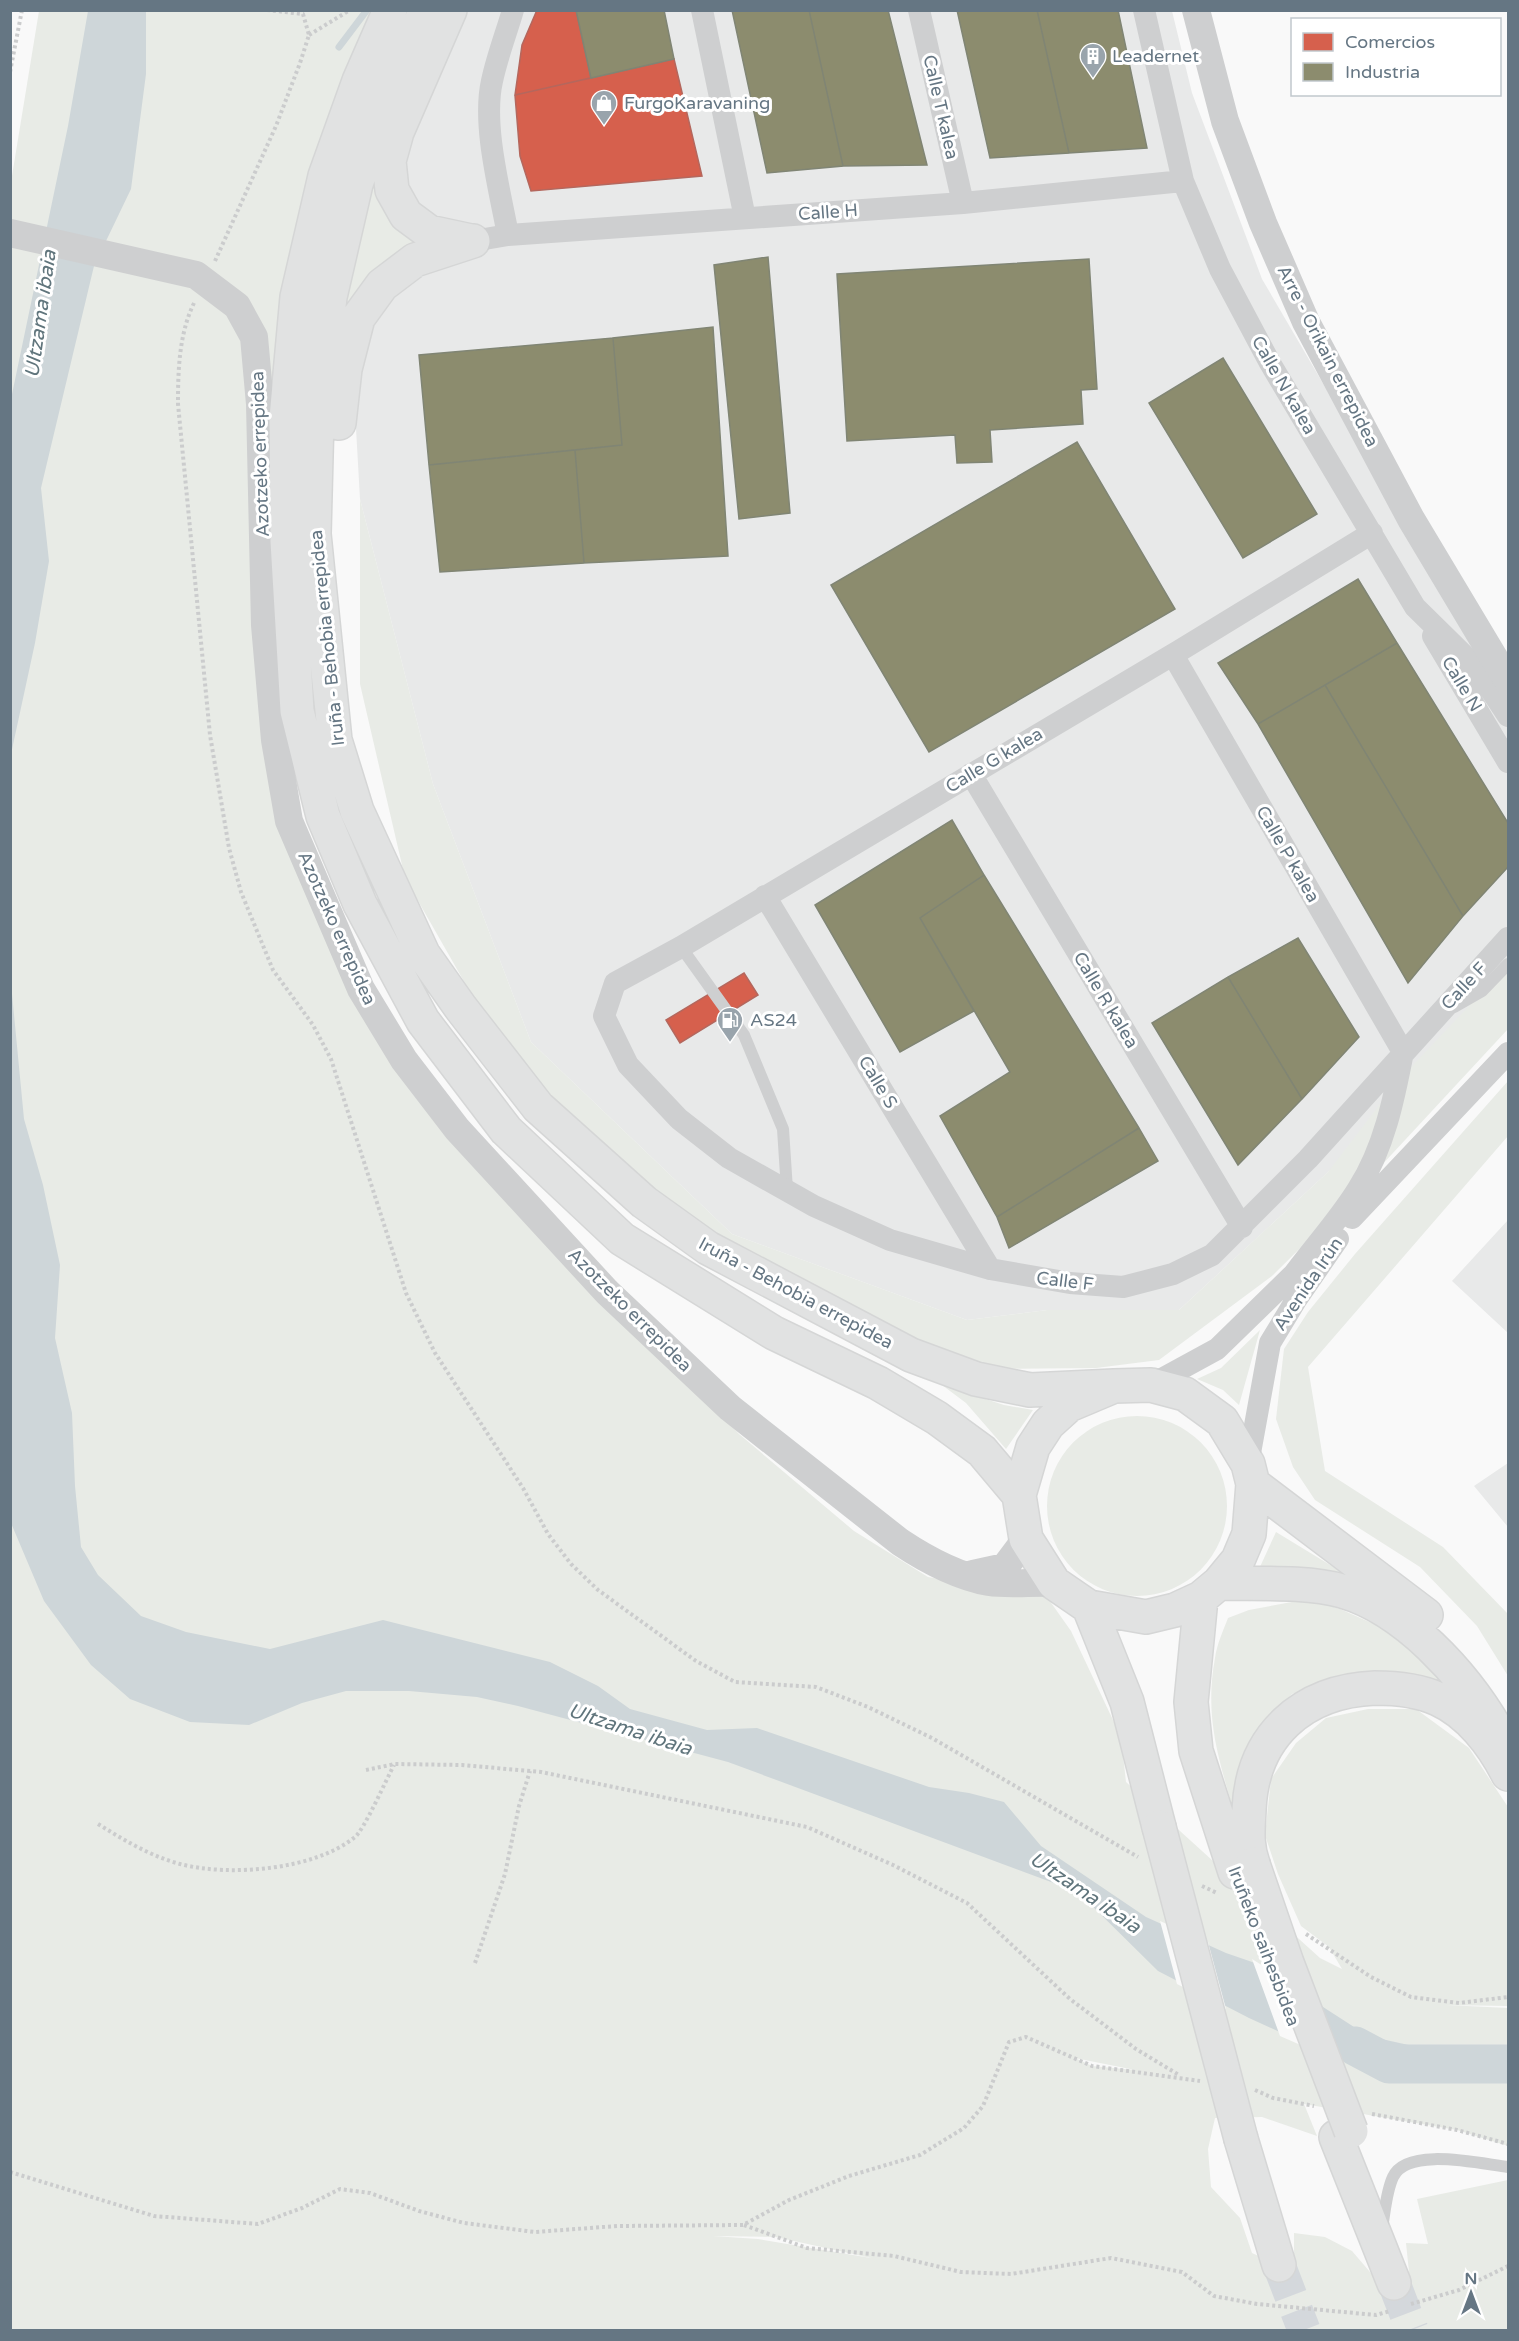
<svg xmlns="http://www.w3.org/2000/svg" width="1519" height="2341" viewBox="0 0 1519 2341" font-family="'Varela Round',sans-serif">
<rect width="100%" height="100%" fill="#f9f9f9"/>
<path fill="#e8e9e9" d="M 467,11 L 1172,11 L 1192,93 L 1262,279 L 1508,700 L 1508,991 L 1486,1026 L 1179,1310 L 1047,1310 L 967,1320 L 732,1234 L 531,1042 L 433,784 L 360,499 L 354,393 L 377,253 L 420,112 Z
M 1508,1220 L 1508,1333 L 1452,1281 Z
M 1508,1463 L 1508,1527 L 1474,1486 Z"/>
<path fill="#e8ebe6" fill-rule="evenodd" d="M 39,11 L 388,11 L 356,77 L 289,821 L 404,1060 L 602,1287 L 739,1434 L 854,1531 L 928,1577 L 1047,1597 L 1071,1631 L 1121,1737 L 1126,1782 L 1320,1958 L 1342,1969 L 1329,1947 L 1301,1926 L 1278,1874 L 1265,1835 L 1271,1779 L 1296,1743 L 1326,1718 L 1368,1709 L 1416,1709 L 1469,1748 L 1508,1807 L 1508,2006 L 1446,2005 L 1508,2008 L 1508,2146 L 1457,2130 L 1304,2104 L 1317,2136 L 1262,2117 L 1215,2118 L 1208,2149 L 1211,2187 L 1240,2218 L 1252,2253 L 1279,2265 L 1294,2255 L 1294,2233 L 1325,2237 L 1352,2251 L 1382,2286 L 1394,2283 L 1409,2272 L 1406,2243 L 1428,2244 L 1417,2199 L 1508,2180 L 1508,2330 L 11,2330 L 10,188 ZM 1075,2058 L 1135,2070 L 1092,2066 ZM 713,2236 L 776,2237 L 871,2258 L 758,2239 Z
M 379,159 L 427,244 L 387,259 L 362,285 L 339,334 L 347,283 Z
M 360,499 L 433,784 L 531,1042 L 732,1234 L 967,1320 L 1047,1310 L 1179,1310 L 1328,1172 L 1397,1082 L 1508,965 L 1508,1029 L 1354,1195 L 1272,1276 L 1159,1360 L 1096,1368 L 978,1369 L 888,1330 L 721,1239 L 567,1125 L 478,1006 L 405,878 L 360,684 Z
M 1508,1081 L 1508,1136 L 1308,1367 L 1325,1471 L 1443,1547 L 1508,1614 L 1508,1676 L 1477,1626 L 1420,1567 L 1315,1500 L 1293,1467 L 1276,1419 L 1284,1349 L 1308,1312 L 1355,1254 Z
M 1260,1330 L 1239,1405 L 1223,1390 L 1197,1379 L 1221,1368 Z
M 942,1385 L 1004,1405 L 1033,1410 L 1006,1449 L 966,1403 Z
M1047 1506a90 90 0 1 1 180 0a90 90 0 1 1-180 0Z
M 1276,1532 L 1345,1574 L 1315,1570 L 1259,1569 Z
M 1308,1599 L 1340,1609 L 1383,1628 L 1424,1657 L 1446,1689 L 1388,1672 L 1346,1675 L 1292,1694 L 1253,1738 L 1240,1785 L 1235,1816 C 1219,1759 1204,1718 1215,1658 C 1217,1644 1223,1631 1228,1618 L 1249,1610 Z"/>
<path fill="#ced6d9" d="M 88,11 L 146,11 L 146,74 L 131,189 L 94,266 L 41,488 L 49,561 L 35,643 L 11,754 L 11,399 L 68,126 Z
M 10,973 L 24,1119 L 43,1185 L 60,1265 L 55,1338 L 72,1413 L 75,1486 L 81,1547 L 98,1575 L 141,1616 L 186,1632 L 270,1649 L 383,1620 L 550,1662 L 598,1686 L 630,1709 L 707,1730 L 757,1728 L 929,1787 L 969,1793 L 1004,1802 L 1041,1846 L 1146,1917 L 1226,1953 L 1255,1963 L 1368,2036 L 1413,2046 L 1508,2046 L 1508,2064 L 1405,2064 L 1372,2074 L 1249,2018 L 1158,1971 L 1078,1892 L 728,1762 L 518,1706 L 477,1697 L 409,1691 L 346,1691 L 302,1703 L 249,1725 L 190,1722 L 130,1699 L 91,1665 L 44,1601 L 11,1523 Z"/>
<path fill="#f9f9f9" d="M 1160,1921 L 1208,1942 L 1226,2009 L 1177,1984 Z
M 1252,1959 L 1319,2001 L 1344,2064 L 1280,2036 Z"/>
<path fill="#d6604d" stroke="#b4675d" stroke-width="1.5" d="M 537,10 L 576,10 L 591,78 L 515,95 L 522,45 Z
M 674,59 L 702,176 L 531,191 L 520,156 L 515,95 Z
M 744,973 L 758,995 L 680,1043 L 666,1020 Z"/>
<path fill="#8c8c6e" stroke="#808574" stroke-width="1.5" d="M 576,10 L 664,10 L 674,59 L 591,78 Z
M 732,10 L 809,10 L 843,166 L 767,173 Z
M 809,10 L 888,10 L 927,165 L 843,166 Z
M 957,10 L 1037,10 L 1069,153 L 990,158 Z
M 1037,10 L 1118,10 L 1147,148 L 1069,153 Z
M 768,257 L 790,513 L 739,519 L 714,265 Z
M 1089,259 L 1097,389 L 1081,390 L 1083,424 L 990,430 L 992,462 L 957,463 L 955,435 L 847,441 L 837,274 Z
M 713,327 L 728,556 L 584,563 L 575,450 L 622,445 L 613,338 Z
M 613,338 L 622,445 L 429,465 L 419,355 Z
M 1223,358 L 1317,514 L 1243,558 L 1149,403 Z
M 1077,442 L 1175,609 L 929,752 L 831,585 Z
M 575,450 L 584,563 L 440,572 L 429,465 Z
M 1358,579 L 1397,643 L 1258,724 L 1218,663 Z
M 1397,643 L 1508,823 L 1508,867 L 1463,916 L 1325,685 Z
M 1325,685 L 1463,916 L 1408,983 L 1258,724 Z
M 952,820 L 984,875 L 920,918 L 974,1011 L 900,1052 L 815,905 Z
M 984,875 L 1139,1128 L 997,1217 L 940,1116 L 1010,1072 L 920,918 Z
M 1298,938 L 1359,1037 L 1302,1099 L 1228,977 Z
M 1228,977 L 1302,1099 L 1238,1165 L 1152,1023 Z
M 1139,1128 L 1158,1161 L 1009,1248 L 997,1217 Z"/>
<g fill="none" stroke-linecap="round" stroke-linejoin="round">
<path stroke="#ced6d9" stroke-width="7" d="M 339,47 L 367,10"/>
<path stroke="#ced6d9" stroke-width="39" d="M 1355,2046 L 1389,2064 L 1508,2064"/>
<path stroke="#d4d8dc" stroke-width="33" stroke-dasharray="33 16" stroke-linecap="butt" d="M 1279,2265 L 1304,2330
M 1394,2283 L 1412,2330"/>
<g stroke="#d5d6d6" stroke-width="36">
<path id="trunk" d="M 390,10 L 359,81 L 325,176 L 297,297 L 286,418 L 287,541 L 297,711 L 323,816 L 360,904 L 423,1021 L 506,1130 L 622,1239 L 774,1333 L 878,1383 L 937,1418 L 982,1451 L 1019,1495
M 426,10 L 389,91 L 356,184 L 330,297 L 317,417 L 314,534 L 335,740 L 357,811 L 423,954 L 461,1008 L 538,1107 L 644,1202 L 708,1248 L 911,1355 L 976,1379 L 1030,1390 L 1114,1386 L 1151,1385 L 1185,1394 L 1222,1421 L 1248,1464 L 1253,1484 L 1249,1534 L 1238,1560 L 1219,1583 L 1201,1598 L 1175,1610 L 1146,1617 L 1089,1607 L 1054,1583 L 1026,1539 L 1019,1495 L 1033,1447 L 1048,1424 L 1069,1405 L 1114,1386
M 450,10 L 397,132 L 389,161 L 392,190 L 406,215 L 429,232 L 471,241
M 339,423 L 345,369 L 358,318 L 382,285 L 415,260 L 473,241
M 1253,1484 L 1426,1615
M 1219,1583 C 1256,1584 1307,1581 1342,1591 C 1405,1609 1464,1674 1496,1729
M 1201,1598 L 1191,1702 L 1196,1751 L 1235,1872
M 1089,1607 L 1127,1702 L 1159,1827
M 1253,1864 C 1246,1843 1248,1831 1249,1810 C 1252,1736 1302,1691 1375,1688 C 1396,1688 1418,1690 1438,1699 C 1469,1713 1493,1744 1508,1774
M 1336,2137 L 1394,2283
M 1241,2139 L 1279,2265"/>
</g>
<path stroke="#cbcccd" stroke-width="4" stroke-dasharray="3 3" stroke-linecap="butt" d="M 309,35 L 350,10
M 10,72 L 22,10
M 215,261 L 276,126 L 300,63 L 309,35 L 303,14 L 267,10
M 194,303 C 179,334 178,370 178,404 L 210,735 L 229,848 L 241,892 L 273,970 L 313,1025 L 331,1059 L 406,1293 L 435,1353 L 523,1488 L 548,1534 L 571,1564 L 598,1590 L 696,1661 L 735,1682 L 816,1687 L 868,1707 L 932,1738 L 1138,1857
M 366,1770 L 395,1764 L 462,1765 L 541,1772 L 807,1827 L 893,1865 L 967,1903 L 1070,1999 L 1136,2049 L 1179,2075
M 98,1824 C 124,1840 150,1856 180,1864 C 229,1877 315,1870 355,1837 C 364,1830 387,1778 394,1765
M 1202,1886 L 1217,1893
M 1306,1934 L 1371,1977 L 1411,1997 L 1459,2003 L 1508,1997
M 475,1963 L 505,1874 L 519,1806 L 530,1771
M 1255,2090 L 1273,2098 L 1314,2106
M 1372,2114 L 1457,2130 L 1508,2144
M 10,2172 L 154,2216 L 258,2224 L 302,2208 L 340,2189 L 370,2193 L 419,2211 L 464,2223 L 535,2232 L 617,2226 L 743,2225 L 789,2200 L 849,2176 L 920,2155 L 964,2128 L 983,2106 L 1009,2042 L 1026,2037 L 1092,2066 L 1200,2081
M 744,2225 L 807,2248 L 894,2256 L 961,2272 L 1011,2274 L 1111,2258 L 1182,2272 L 1214,2296 L 1257,2304 L 1376,2315 L 1390,2311
M 1411,2304 L 1459,2290 L 1508,2266"/>
<path stroke="#cecfd0" stroke-width="12" d="M 681,947 L 744,1035 L 783,1129 L 787,1190
M 1454,1007 L 1482,991 L 1508,964
M 1382,2228 C 1385,2212 1386,2192 1393,2177 C 1407,2146 1481,2164 1508,2167"/>
<path stroke="#cecfd0" stroke-width="22" d="M 702,10 L 745,218
M 919,10 L 963,203
M 1144,10 L 1183,181 L 1220,269 L 1270,363 L 1415,607 L 1475,666 L 1508,716
M 508,235 C 500,191 482,125 492,81 C 497,57 506,34 513,10
M 473,241 L 508,235 L 963,203 L 1183,181
M 1372,533 L 1179,651 L 681,947 L 615,983 L 604,1016 L 628,1065 L 679,1119 L 729,1158 L 814,1206 L 890,1240 L 990,1269 L 1070,1283 L 1123,1287 L 1173,1274 L 1212,1255 L 1308,1159 L 1508,938
M 1433,636 L 1508,762
M 1173,655 L 1403,1052 C 1394,1099 1384,1148 1358,1189 C 1339,1220 1313,1248 1291,1278
M 971,774 L 1242,1227
M 765,896 L 990,1269
M 1352,1218 L 1508,1053
M 1151,1385 L 1217,1349 L 1300,1268
M 1248,1464 L 1270,1343 L 1296,1300 L 1338,1239"/>
<path stroke="#cecfd0" stroke-width="28" d="M 1196,10 L 1225,121 L 1263,223 L 1306,322 L 1411,519 L 1508,681
M 10,233 L 196,275 L 237,306 L 254,337 L 260,404 L 265,625 L 275,740 L 289,821 L 361,989 L 404,1060 L 457,1129 L 607,1292 L 730,1408 L 900,1542 C 927,1560 956,1576 989,1582 C 1008,1585 1033,1582 1054,1583
M 973,1574 L 1005,1567 L 1026,1539"/>
<use href="#trunk" stroke="#e1e2e2" stroke-width="33"/>
<g stroke="#d5d6d6" stroke-width="36" stroke-linecap="butt">
<path id="trunk-bridge" d="M 1159,1827 L 1241,2139
M 1253,1864 L 1287,1963 L 1351,2131"/>
</g>
<use href="#trunk-bridge" stroke="#e1e2e2" stroke-width="33"/>
</g>
<defs>
<g id="building-pin" transform="scale(1.35)"><path d="M0 17L-7.5 6A9.5 9.5 0 1 1 7.5 6Z" fill="#99a4ac" stroke="#fff"/><path d="M-4-6H4V6H1V3H-1V6H-4ZM-2.5-4.3h1.7v1.8h-1.7ZM.8-4.3h1.7v1.8H.8ZM-2.5-1h1.7V.8h-1.7ZM.8-1h1.7V.8H.8Z" fill="#fff"/></g>
<g id="shop-pin" transform="scale(1.35)"><path d="M0 17L-7.5 6A9.5 9.5 0 1 1 7.5 6Z" fill="#99a4ac" stroke="#fff"/><path d="M-5-2.5h2.3a2.7 3.5 0 0 1 5.4 0H5L5.5 6h-11ZM-1.5-2.5h3a1.5 2.3 0 0 0-3 0Z" fill="#fff"/></g>
<g id="fuel-pin" transform="scale(1.35)"><path d="M0 17L-7.5 6A9.5 9.5 0 1 1 7.5 6Z" fill="#99a4ac" stroke="#fff"/><path d="M-5.5-6h7V0h2V4h1.3V-2.5L3-4.5l.8-.8L6-3V5H2.5V1h-1V6h-7ZM-4.2-4.7v3.2H.2V-4.7Z" fill="#fff"/></g>
</defs>
<g fill-rule="evenodd">
<use href="#building-pin" x="1093" y="56"/>
<use href="#shop-pin" x="604" y="103"/>
<use href="#fuel-pin" x="730" y="1020"/>
</g>
<g text-anchor="middle" dominant-baseline="central" stroke-width="6" stroke-linejoin="round" paint-order="stroke">
<g font-size="18" fill="#657683" stroke="#fff" text-anchor="start">
<text x="1112" y="56">Leadernet</text>
<text x="624" y="103">FurgoKaravaning</text>
<text x="750" y="1020">AS24</text>
</g>
<g font-size="18" fill="#657683" stroke="#fff">
<text transform="translate(941 107) rotate(77)">Calle T kalea</text>
<text transform="translate(828 212) rotate(-4)">Calle H</text>
<text transform="translate(1328 356) rotate(63)">Arre - Orikain errepidea</text>
<text transform="translate(1284 385) rotate(60)">Calle N kalea</text>
<text transform="translate(260 454) rotate(-92)">Azotzeko errepidea</text>
<text transform="translate(327 638) rotate(-96)">Iruña - Behobia errepidea</text>
<text transform="translate(1462 684) rotate(59)">Calle N</text>
<text transform="translate(994 760) rotate(-31)">Calle G kalea</text>
<text transform="translate(1288 854) rotate(60)">Calle P kalea</text>
<text transform="translate(337 928) rotate(66)">Azotzeko errepidea</text>
<text transform="translate(1464 986) rotate(-47)">Calle F</text>
<text transform="translate(1106 1000) rotate(59)">Calle R kalea</text>
<text transform="translate(878 1082) rotate(59)">Calle S</text>
<text transform="translate(1065 1281) rotate(7)">Calle F</text>
<text transform="translate(1308 1284) rotate(-56)">Avenida Irún</text>
<text transform="translate(796 1293) rotate(28)">Iruña - Behobia errepidea</text>
<text transform="translate(630 1310) rotate(45)">Azotzeko errepidea</text>
<text transform="translate(1264 1946) rotate(69)">Iruñeko saihesbidea</text>
</g>
<g font-size="20" font-style="italic" fill="#60757c" stroke="#fff">
<text transform="translate(41 314) rotate(-82)">Ultzama ibaia</text>
<text transform="translate(630 1730) rotate(18)">Ultzama ibaia</text>
<text transform="translate(1085 1893) rotate(34)">Ultzama ibaia</text>
</g>
</g>
<rect width="1519" height="2341" fill="none" stroke="#657683" stroke-width="24"/>
<rect x="1291" y="18" width="210" height="78" fill="#ffffff" stroke="#c1c8cd" stroke-width="1.5"/>
<rect x="1303" y="33" width="30" height="18" fill="#d6604d" stroke="#c1c8cd" stroke-width="1.5"/>
<text x="1345" y="48" font-size="18" fill="#657683">Comercios</text>
<rect x="1303" y="63" width="30" height="18" fill="#8c8c6e" stroke="#c1c8cd" stroke-width="1.5"/>
<text x="1345" y="78" font-size="18" fill="#657683">Industria</text>
<g transform="translate(1471 2293)" stroke="#ffffff" stroke-width="4.5" paint-order="stroke">
<path d="M0-4.5L10 22L0 15L-10 22Z" fill="#657683"/>
<text y="-9" font-size="16" font-weight="bold" text-anchor="middle" fill="#657683">N</text>
</g>
</svg>
